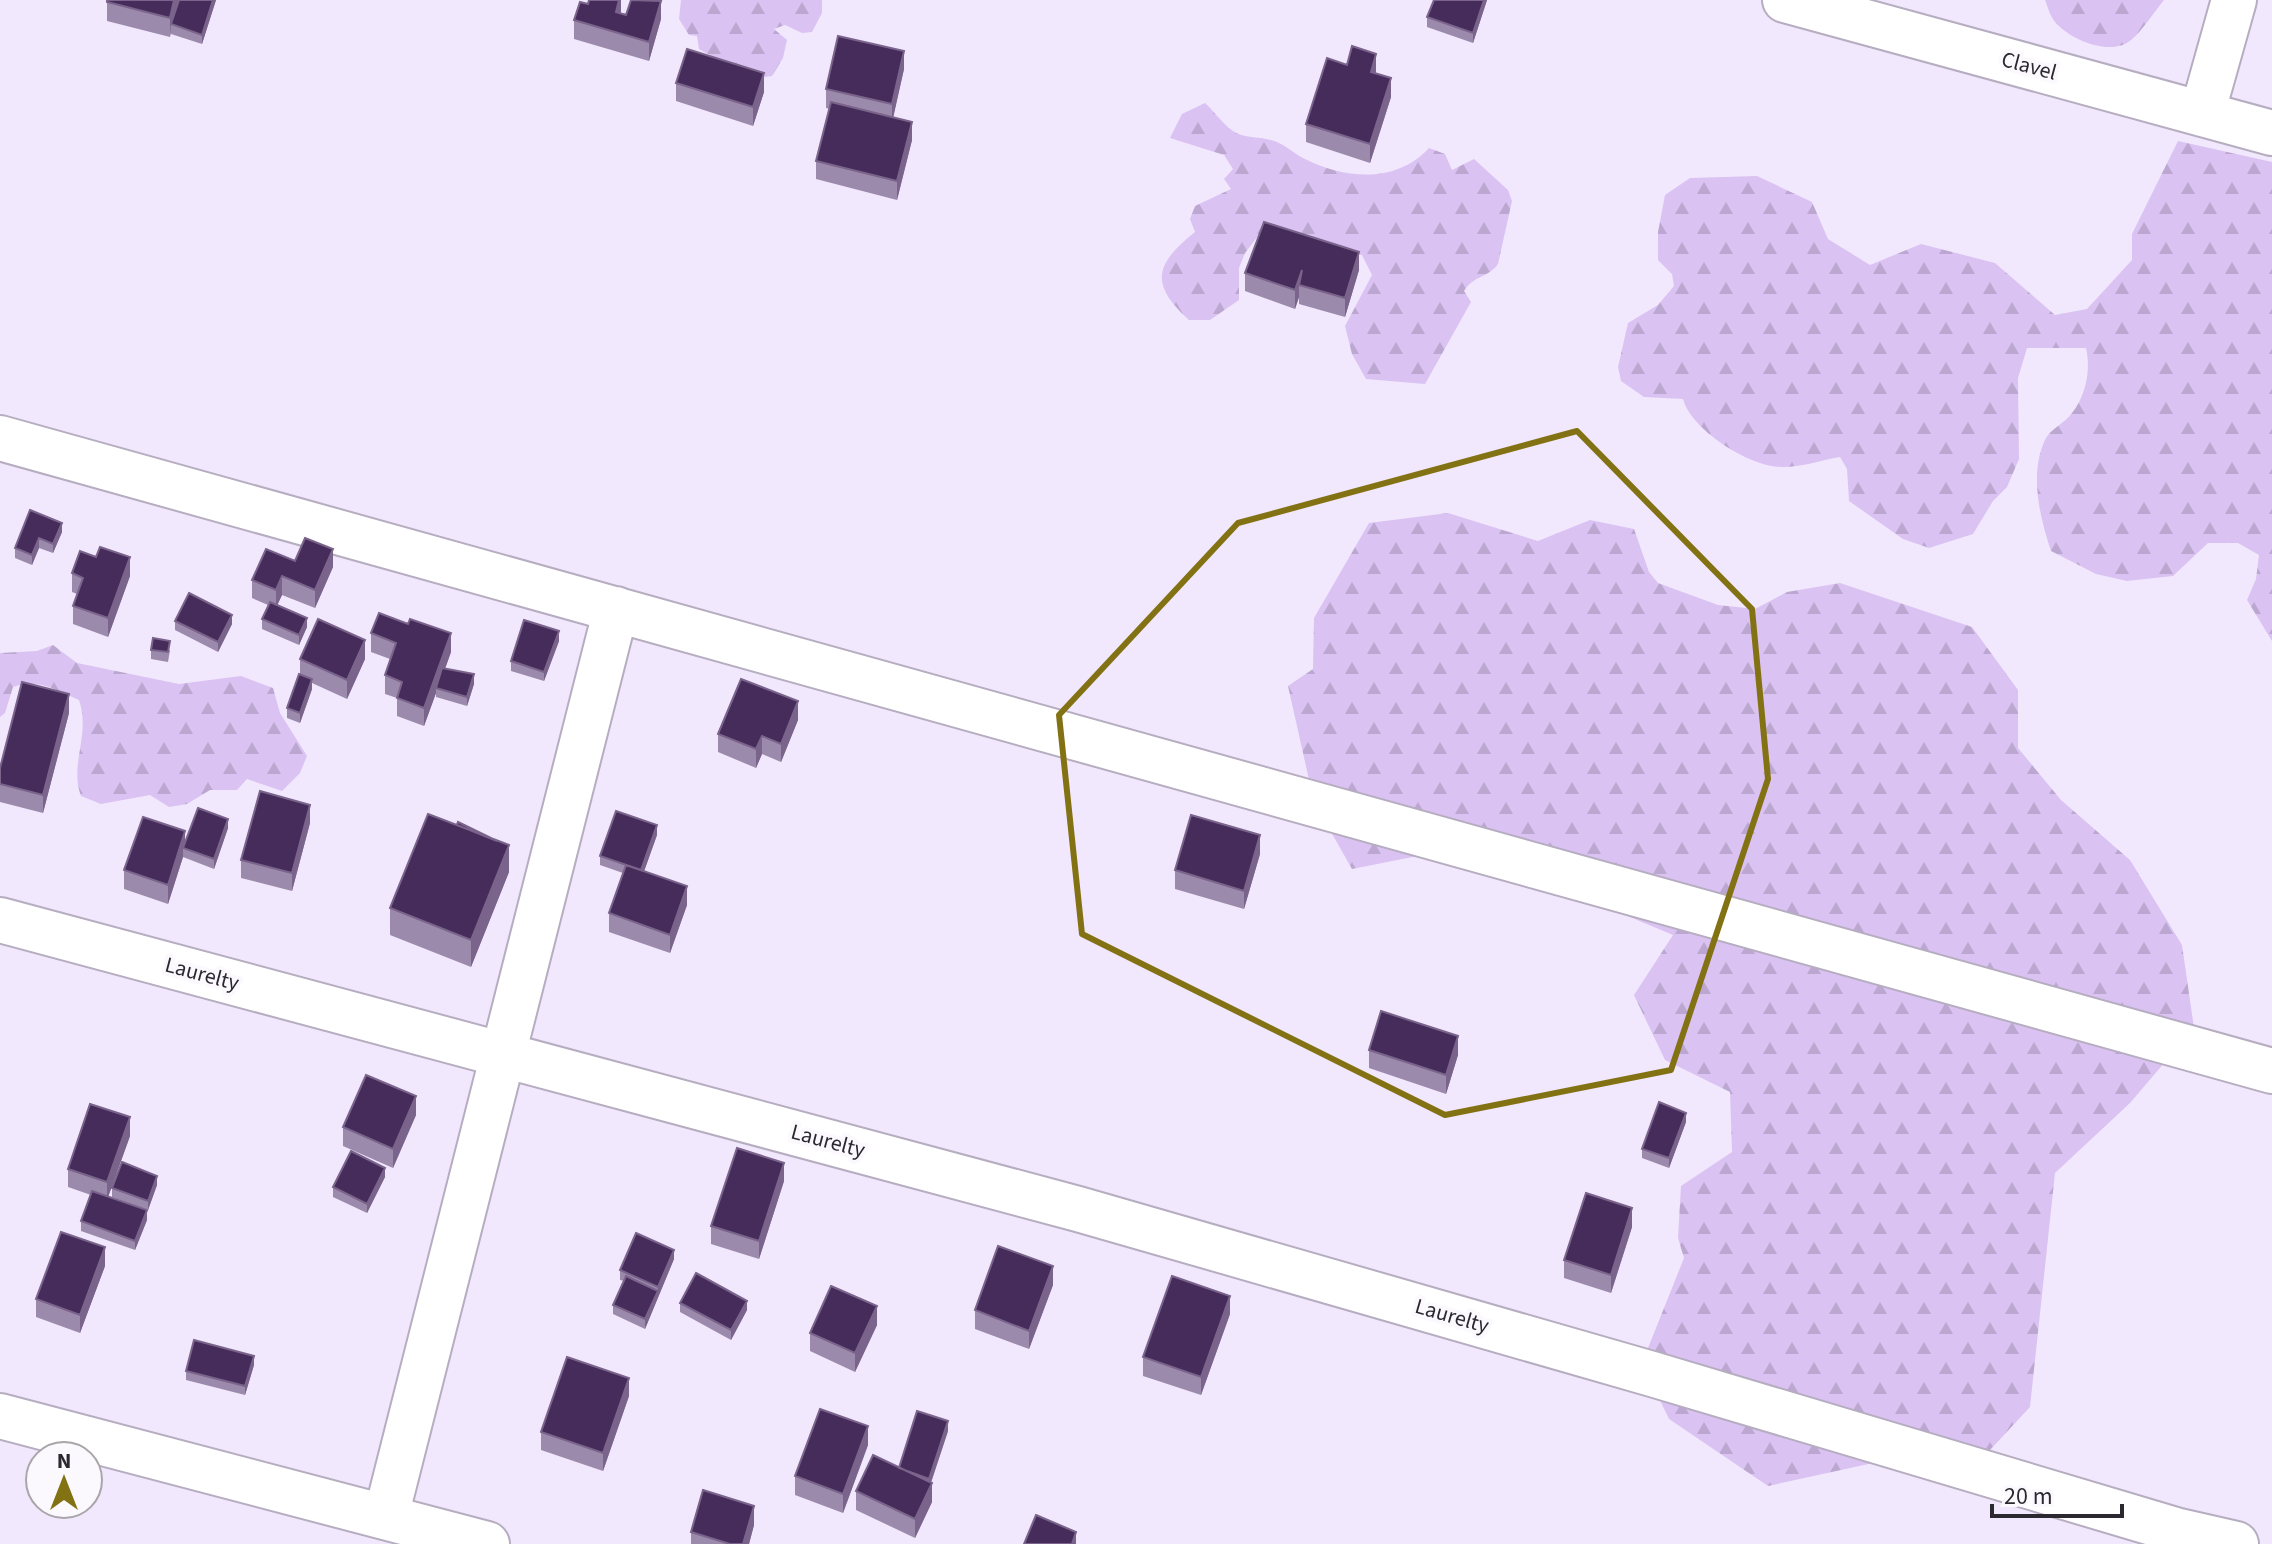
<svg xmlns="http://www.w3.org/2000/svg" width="2272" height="1544" viewBox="0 0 2272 1544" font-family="'Source Sans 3',sans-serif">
<defs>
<pattern id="forest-firs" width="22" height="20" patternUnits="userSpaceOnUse" patternTransform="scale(2)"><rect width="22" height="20" fill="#dac2f2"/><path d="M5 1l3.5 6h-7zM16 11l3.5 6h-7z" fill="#bba7d0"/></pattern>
</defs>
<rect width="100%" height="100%" fill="#f2e8fd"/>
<path fill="url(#forest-firs)" d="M 681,0 L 822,0 L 822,13 L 812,32 L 802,33 L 785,25 L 774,29 L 787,40 L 783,58 L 772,76 L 753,79 L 699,49 L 697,36 L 689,35 L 679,19 Z
M 2045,0 L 2164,0 C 2154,12 2143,30 2131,40 C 2111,57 2071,40 2056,23 C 2050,17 2048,7 2045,0 Z
M 1205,103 C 1214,111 1225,127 1236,133 C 1248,139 1265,136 1279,143 C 1288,147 1296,155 1305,159 C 1347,180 1397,183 1429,148 L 1445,154 L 1452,170 L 1474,159 L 1508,190 L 1512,201 L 1498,264 C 1488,278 1474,275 1464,291 L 1471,302 L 1425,384 L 1366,379 L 1352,354 L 1345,326 L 1372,275 L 1362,255 L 1351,254 L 1327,241 L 1273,230 L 1258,236 L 1245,253 L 1239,268 L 1239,300 L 1210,320 L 1189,320 C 1149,284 1155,264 1195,232 L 1190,219 L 1195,206 L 1231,189 L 1224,179 L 1233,169 L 1224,155 L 1170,138 L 1182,114 Z
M 2178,141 L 2272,162 L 2272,641 L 2247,600 L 2256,579 L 2259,555 L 2238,543 L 2208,543 L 2173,576 L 2127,581 L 2096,574 L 2051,551 C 2040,518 2029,474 2045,440 C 2050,429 2065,423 2072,413 C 2086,395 2091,370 2086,348 L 2027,348 L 2018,378 L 2019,459 L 2007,487 L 1993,501 L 1973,534 L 1929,548 L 1903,539 L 1849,501 L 1847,469 L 1840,457 C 1822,460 1802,467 1783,467 C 1751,468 1691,430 1683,399 L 1644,397 L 1621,381 L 1618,367 L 1628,323 L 1658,305 L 1674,286 L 1672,274 L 1658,260 L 1658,232 L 1665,195 L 1690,178 L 1757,176 L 1812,202 L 1828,239 L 1870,265 L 1921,244 L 1995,263 L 2055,315 L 2087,309 L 2132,260 L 2132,234 Z
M 1448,513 L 1538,541 L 1590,520 L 1634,529 L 1649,572 L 1658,583 L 1718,605 L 1755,609 L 1787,592 L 1840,583 L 1972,627 L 2018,690 L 2018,748 L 2061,800 L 2130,860 L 2182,945 L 2194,1028 L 2130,1103 L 2055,1173 L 2030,1407 L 1990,1450 L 1935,1477 L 1896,1458 L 1768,1486 L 1669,1419 L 1642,1363 L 1684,1258 L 1678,1238 L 1681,1186 L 1732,1152 L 1730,1092 L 1665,1060 L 1634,995 L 1673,935 L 1484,856 L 1464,822 L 1443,851 L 1352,869 L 1314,802 L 1288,686 L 1313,669 L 1314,618 L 1369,523 Z
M 53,645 L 77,663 L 179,684 L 241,676 L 273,688 L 280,713 L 307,756 L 300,773 L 282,791 L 247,779 L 237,790 L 210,790 L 187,804 L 169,807 L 150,795 L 101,804 L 81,796 C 69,764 91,735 79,700 C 54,690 40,678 13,687 L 5,713 L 0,717 L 0,653 L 37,651 Z"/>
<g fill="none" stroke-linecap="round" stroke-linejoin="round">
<g stroke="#b6adc0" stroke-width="48">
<path id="minor" d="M 1785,0 L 2272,133
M 2202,114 L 2234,0
M 0,438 L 2272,1071
M 0,920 L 1078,1209 L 1652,1374 L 2179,1531 L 2236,1544
M 0,1416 L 487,1544
M 386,1516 L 616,609"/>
</g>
<use href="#minor" stroke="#fff" stroke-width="44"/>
</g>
<path fill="#9c8aac" d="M 216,0 L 202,44 L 171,34 L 171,32 L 170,37 L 107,21 L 107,2 Z
M 621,0 L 621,13 L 661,19 L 649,61 L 574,39 L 574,20 L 588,4 Z
M 1434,0 L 1487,0 L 1473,43 L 1427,27 L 1427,17 Z
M 904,69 L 893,117 L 912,140 L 897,200 L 816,179 L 816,161 L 830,109 L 826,108 L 826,89 Z
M 1376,73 L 1391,97 L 1370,163 L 1306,142 L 1306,124 Z
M 676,83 L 764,92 L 753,126 L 676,101 Z
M 1359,270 L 1345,317 L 1299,304 L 1299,297 L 1295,309 L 1245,291 L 1245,273 Z
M 30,510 L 62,532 L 53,553 L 39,548 L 32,565 L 15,558 L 15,548 Z
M 295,561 L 333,567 L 315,608 L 282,595 L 277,605 L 307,627 L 299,645 L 262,629 L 262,619 L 268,605 L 252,598 L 252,580 Z
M 72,573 L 130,576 L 108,637 L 73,624 L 73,606 L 77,594 L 72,592 Z
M 175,621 L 232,624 L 218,652 L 175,630 Z
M 371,633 L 451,652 L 445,669 L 474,684 L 467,706 L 436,697 L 436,693 L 424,726 L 397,716 L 397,698 L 385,694 L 385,675 L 390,659 L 371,652 Z
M 559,641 L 544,681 L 511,671 L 511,661 Z
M 151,650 L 170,650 L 168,662 L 151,659 Z
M 300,659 L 365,659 L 347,699 L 312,683 L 312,689 L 300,723 L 287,718 L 287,708 L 300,675 Z
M 69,713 L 43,813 L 0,802 L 0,768 Z
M 798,720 L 781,762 L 762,754 L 756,768 L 718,752 L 718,734 Z
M 310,823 L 292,891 L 241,878 L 241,860 Z
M 228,828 L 214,869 L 183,857 L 168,904 L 124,889 L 124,870 Z
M 657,835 L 644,871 L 687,905 L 670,953 L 609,932 L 609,913 L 623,873 L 600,865 L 600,856 Z
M 1260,854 L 1244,909 L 1175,889 L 1175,870 Z
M 509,872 L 471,967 L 390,935 L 390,908 Z
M 1369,1050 L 1458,1055 L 1446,1094 L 1369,1068 Z
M 416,1115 L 393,1168 L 343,1146 L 343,1127 Z
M 1686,1122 L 1669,1168 L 1642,1158 L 1642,1149 Z
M 130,1136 L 108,1197 L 147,1220 L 135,1250 L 81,1231 L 81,1221 L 91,1195 L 68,1187 L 68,1169 Z
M 385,1177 L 367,1213 L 333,1197 L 333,1187 Z
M 784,1181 L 759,1259 L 711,1244 L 711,1226 Z
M 157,1185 L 148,1210 L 112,1197 L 112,1188 Z
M 1632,1227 L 1611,1293 L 1564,1278 L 1564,1260 Z
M 674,1259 L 645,1329 L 613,1314 L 613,1305 L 624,1281 L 620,1280 L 620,1270 Z
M 105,1266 L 80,1333 L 36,1317 L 36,1299 Z
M 1053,1285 L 1029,1349 L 975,1329 L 975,1310 Z
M 680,1303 L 747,1310 L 731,1340 L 680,1312 Z
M 1230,1314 L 1201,1395 L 1143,1376 L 1143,1357 Z
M 877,1325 L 855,1372 L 810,1351 L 810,1333 Z
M 254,1365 L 245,1395 L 186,1380 L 186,1371 Z
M 629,1396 L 603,1471 L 541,1450 L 541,1432 Z
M 948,1431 L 931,1483 L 932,1502 L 915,1538 L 856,1510 L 856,1491 L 899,1468 Z
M 868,1445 L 843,1513 L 795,1495 L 795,1476 Z
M 754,1525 L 749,1544 L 691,1544 L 691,1532 Z"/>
<path fill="#7a648b" d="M 174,0 L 179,0 L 171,24 L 170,37 L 170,18 Z
M 213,0 L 216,0 L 202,44 L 202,35 Z
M 619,0 L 621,0 L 621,11 L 616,30 L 616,12 Z
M 1484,0 L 1487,0 L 1473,43 L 1473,33 Z
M 661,1 L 661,19 L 649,61 L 649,42 Z
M 904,51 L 904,69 L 892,123 L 892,104 Z
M 1376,54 L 1376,72 L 1371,90 L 1371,72 Z
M 764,73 L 764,92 L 753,126 L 753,107 Z
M 1391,78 L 1391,97 L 1370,163 L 1370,144 Z
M 912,122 L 912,140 L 897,200 L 897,181 Z
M 1359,252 L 1359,270 L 1345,317 L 1345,298 Z
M 1302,270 L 1299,285 L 1299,297 L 1295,309 L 1295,290 Z
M 62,523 L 62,532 L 53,553 L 53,544 Z
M 39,538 L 39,548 L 32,565 L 32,555 Z
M 333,549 L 333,567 L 315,608 L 315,590 Z
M 130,557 L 130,576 L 108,637 L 108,618 Z
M 282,576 L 282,595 L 276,608 L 276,590 Z
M 232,615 L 232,624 L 218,652 L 218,642 Z
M 307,618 L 307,627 L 299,645 L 299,635 Z
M 559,631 L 559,641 L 544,681 L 544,672 Z
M 451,633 L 451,652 L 438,688 L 436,688 L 436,693 L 424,726 L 424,708 Z
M 365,640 L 365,659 L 347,699 L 347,680 Z
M 474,674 L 474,684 L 467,706 L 467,697 Z
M 312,679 L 312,689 L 300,723 L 300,713 Z
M 69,694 L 69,713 L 43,813 L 43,795 Z
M 798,701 L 798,720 L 781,762 L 781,744 Z
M 762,736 L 762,754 L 756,768 L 756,749 Z
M 310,805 L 310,823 L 292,891 L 292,873 Z
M 228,819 L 228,828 L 214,869 L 214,859 Z
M 657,825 L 657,835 L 641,880 L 641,870 Z
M 185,831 L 185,849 L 183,848 L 183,857 L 168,904 L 168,885 Z
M 1260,835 L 1260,854 L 1244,909 L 1244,891 Z
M 509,845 L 509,872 L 471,967 L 471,940 Z
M 687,886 L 687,905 L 670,953 L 670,935 Z
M 1458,1036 L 1458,1055 L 1446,1094 L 1446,1075 Z
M 416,1096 L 416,1115 L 393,1168 L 393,1149 Z
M 1686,1113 L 1686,1122 L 1669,1168 L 1669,1158 Z
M 130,1117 L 130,1136 L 107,1200 L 107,1182 Z
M 784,1163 L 784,1181 L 759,1259 L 759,1241 Z
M 385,1168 L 385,1177 L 367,1213 L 367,1204 Z
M 157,1176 L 157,1185 L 148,1210 L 148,1201 Z
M 1632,1208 L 1632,1227 L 1611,1293 L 1611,1275 Z
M 147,1210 L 147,1220 L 135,1250 L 135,1241 Z
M 105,1247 L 105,1266 L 80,1333 L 80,1315 Z
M 674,1250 L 674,1259 L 645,1329 L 645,1319 Z
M 1053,1266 L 1053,1285 L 1029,1349 L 1029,1331 Z
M 1230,1296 L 1230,1314 L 1201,1395 L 1201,1377 Z
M 747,1301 L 747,1310 L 731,1340 L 731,1330 Z
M 877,1306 L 877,1325 L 855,1372 L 855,1353 Z
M 254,1356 L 254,1365 L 245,1395 L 245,1386 Z
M 629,1378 L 629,1396 L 603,1471 L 603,1453 Z
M 948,1421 L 948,1431 L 929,1488 L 929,1479 Z
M 868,1426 L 868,1445 L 843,1513 L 843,1494 Z
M 932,1483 L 932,1502 L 915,1538 L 915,1519 Z
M 754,1506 L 754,1525 L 749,1544 L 743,1544 Z
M 1076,1532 L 1076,1544 L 1072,1544 Z"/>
<path fill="#462c5a" stroke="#7a648b" stroke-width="2" d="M 107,0 L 174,0 L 170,18 L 107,2 Z
M 179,0 L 213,0 L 202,35 L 171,24 Z
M 589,0 L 619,0 L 616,12 L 626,15 L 631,0 L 661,1 L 649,42 L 574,20 L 580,2 L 588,4 Z
M 1434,0 L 1484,0 L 1473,33 L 1427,17 Z
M 838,36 L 904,51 L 892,104 L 826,89 Z
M 1352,46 L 1376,54 L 1371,72 L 1391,78 L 1370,144 L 1306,124 L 1327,58 L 1347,65 Z
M 687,49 L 764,73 L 753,107 L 676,83 Z
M 831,102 L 912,122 L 897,181 L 816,161 Z
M 1264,222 L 1359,252 L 1345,298 L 1299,285 L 1302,270 L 1295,290 L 1245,273 Z
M 30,510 L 62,523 L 53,544 L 39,538 L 32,555 L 15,548 Z
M 305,538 L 333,549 L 315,590 L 282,576 L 276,590 L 252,580 L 266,549 L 295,561 Z
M 100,547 L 130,557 L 108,618 L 73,606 L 83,578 L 72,573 L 80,551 L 96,557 Z
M 189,593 L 232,615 L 218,642 L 175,621 Z
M 270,602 L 307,618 L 299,635 L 262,619 Z
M 379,613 L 408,624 L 410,619 L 451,633 L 424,708 L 397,698 L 402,682 L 385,675 L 396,643 L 371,633 Z
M 318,619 L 365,640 L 347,680 L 300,659 Z
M 524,620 L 559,631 L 544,672 L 511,661 Z
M 153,638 L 170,641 L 168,652 L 151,650 Z
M 442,668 L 474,674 L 467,697 L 436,688 Z
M 299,674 L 312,679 L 300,713 L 287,708 Z
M 741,679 L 798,701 L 781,744 L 762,736 L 756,749 L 718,734 Z
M 22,682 L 69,694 L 43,795 L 0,784 L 0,768 Z
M 260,791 L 310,805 L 292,873 L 241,860 Z
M 198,808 L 228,819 L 214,859 L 183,848 Z
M 616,811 L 657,825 L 641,870 L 600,856 Z
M 428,814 L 509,845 L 471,940 L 390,908 Z
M 1191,815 L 1260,835 L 1244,891 L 1175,870 Z
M 143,817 L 185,831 L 168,885 L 124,870 Z
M 458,822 L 497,841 L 457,825 Z
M 626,865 L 687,886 L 670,935 L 609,913 Z
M 1381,1011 L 1458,1036 L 1446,1075 L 1369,1050 Z
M 366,1075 L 416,1096 L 393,1149 L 343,1127 Z
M 1659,1102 L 1686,1113 L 1669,1158 L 1642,1149 Z
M 90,1104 L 130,1117 L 107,1182 L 68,1169 Z
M 737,1148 L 784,1163 L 759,1241 L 711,1226 Z
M 351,1151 L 385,1168 L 367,1204 L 333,1187 Z
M 122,1162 L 157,1176 L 148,1201 L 112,1188 Z
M 92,1191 L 147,1210 L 135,1241 L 81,1221 Z
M 1586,1193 L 1632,1208 L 1611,1275 L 1564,1260 Z
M 61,1232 L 105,1247 L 80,1315 L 36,1299 Z
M 636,1233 L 674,1250 L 658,1287 L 620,1270 Z
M 998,1246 L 1053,1266 L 1029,1331 L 975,1310 Z
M 696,1273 L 747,1301 L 731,1330 L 680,1303 Z
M 626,1276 L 658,1291 L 645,1319 L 613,1305 Z
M 1172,1276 L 1230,1296 L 1201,1377 L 1143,1357 Z
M 831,1286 L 877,1306 L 855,1353 L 810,1333 Z
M 194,1340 L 254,1356 L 245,1386 L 186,1371 Z
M 567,1357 L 629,1378 L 603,1453 L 541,1432 Z
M 820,1409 L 868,1426 L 843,1494 L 795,1476 Z
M 917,1411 L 948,1421 L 929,1479 L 899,1468 Z
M 873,1455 L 932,1483 L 915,1519 L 856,1491 Z
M 703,1490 L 754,1506 L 743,1544 L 730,1544 L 691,1532 Z
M 1036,1515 L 1076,1532 L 1072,1544 L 1024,1544 Z"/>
<path fill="none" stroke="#837213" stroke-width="6" stroke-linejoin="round" d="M 1577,431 L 1752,609 L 1768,779 L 1671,1070 L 1445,1115 L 1082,934 L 1059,715 L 1238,523 Z"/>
<g text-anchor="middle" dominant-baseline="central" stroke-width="8" stroke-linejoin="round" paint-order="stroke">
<g font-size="22" fill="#2c2830" stroke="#fbf9fd">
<text transform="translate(2029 66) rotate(15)">Clavel</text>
<text transform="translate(202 974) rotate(15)">Laurelty</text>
<text transform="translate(828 1141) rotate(15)">Laurelty</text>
<text transform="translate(1452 1316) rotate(16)">Laurelty</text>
</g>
</g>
<g transform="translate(64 1480)"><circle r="38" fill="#fbf9fd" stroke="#a8a5ab" stroke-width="2"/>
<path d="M0-6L14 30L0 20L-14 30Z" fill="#837213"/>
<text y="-12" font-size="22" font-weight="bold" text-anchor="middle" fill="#2c2830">N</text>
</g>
<path d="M1992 1504v12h130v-12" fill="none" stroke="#2c2830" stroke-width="4"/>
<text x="2004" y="1504" font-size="24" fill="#2c2830" stroke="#fbf9fd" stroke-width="6" paint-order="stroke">20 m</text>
</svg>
